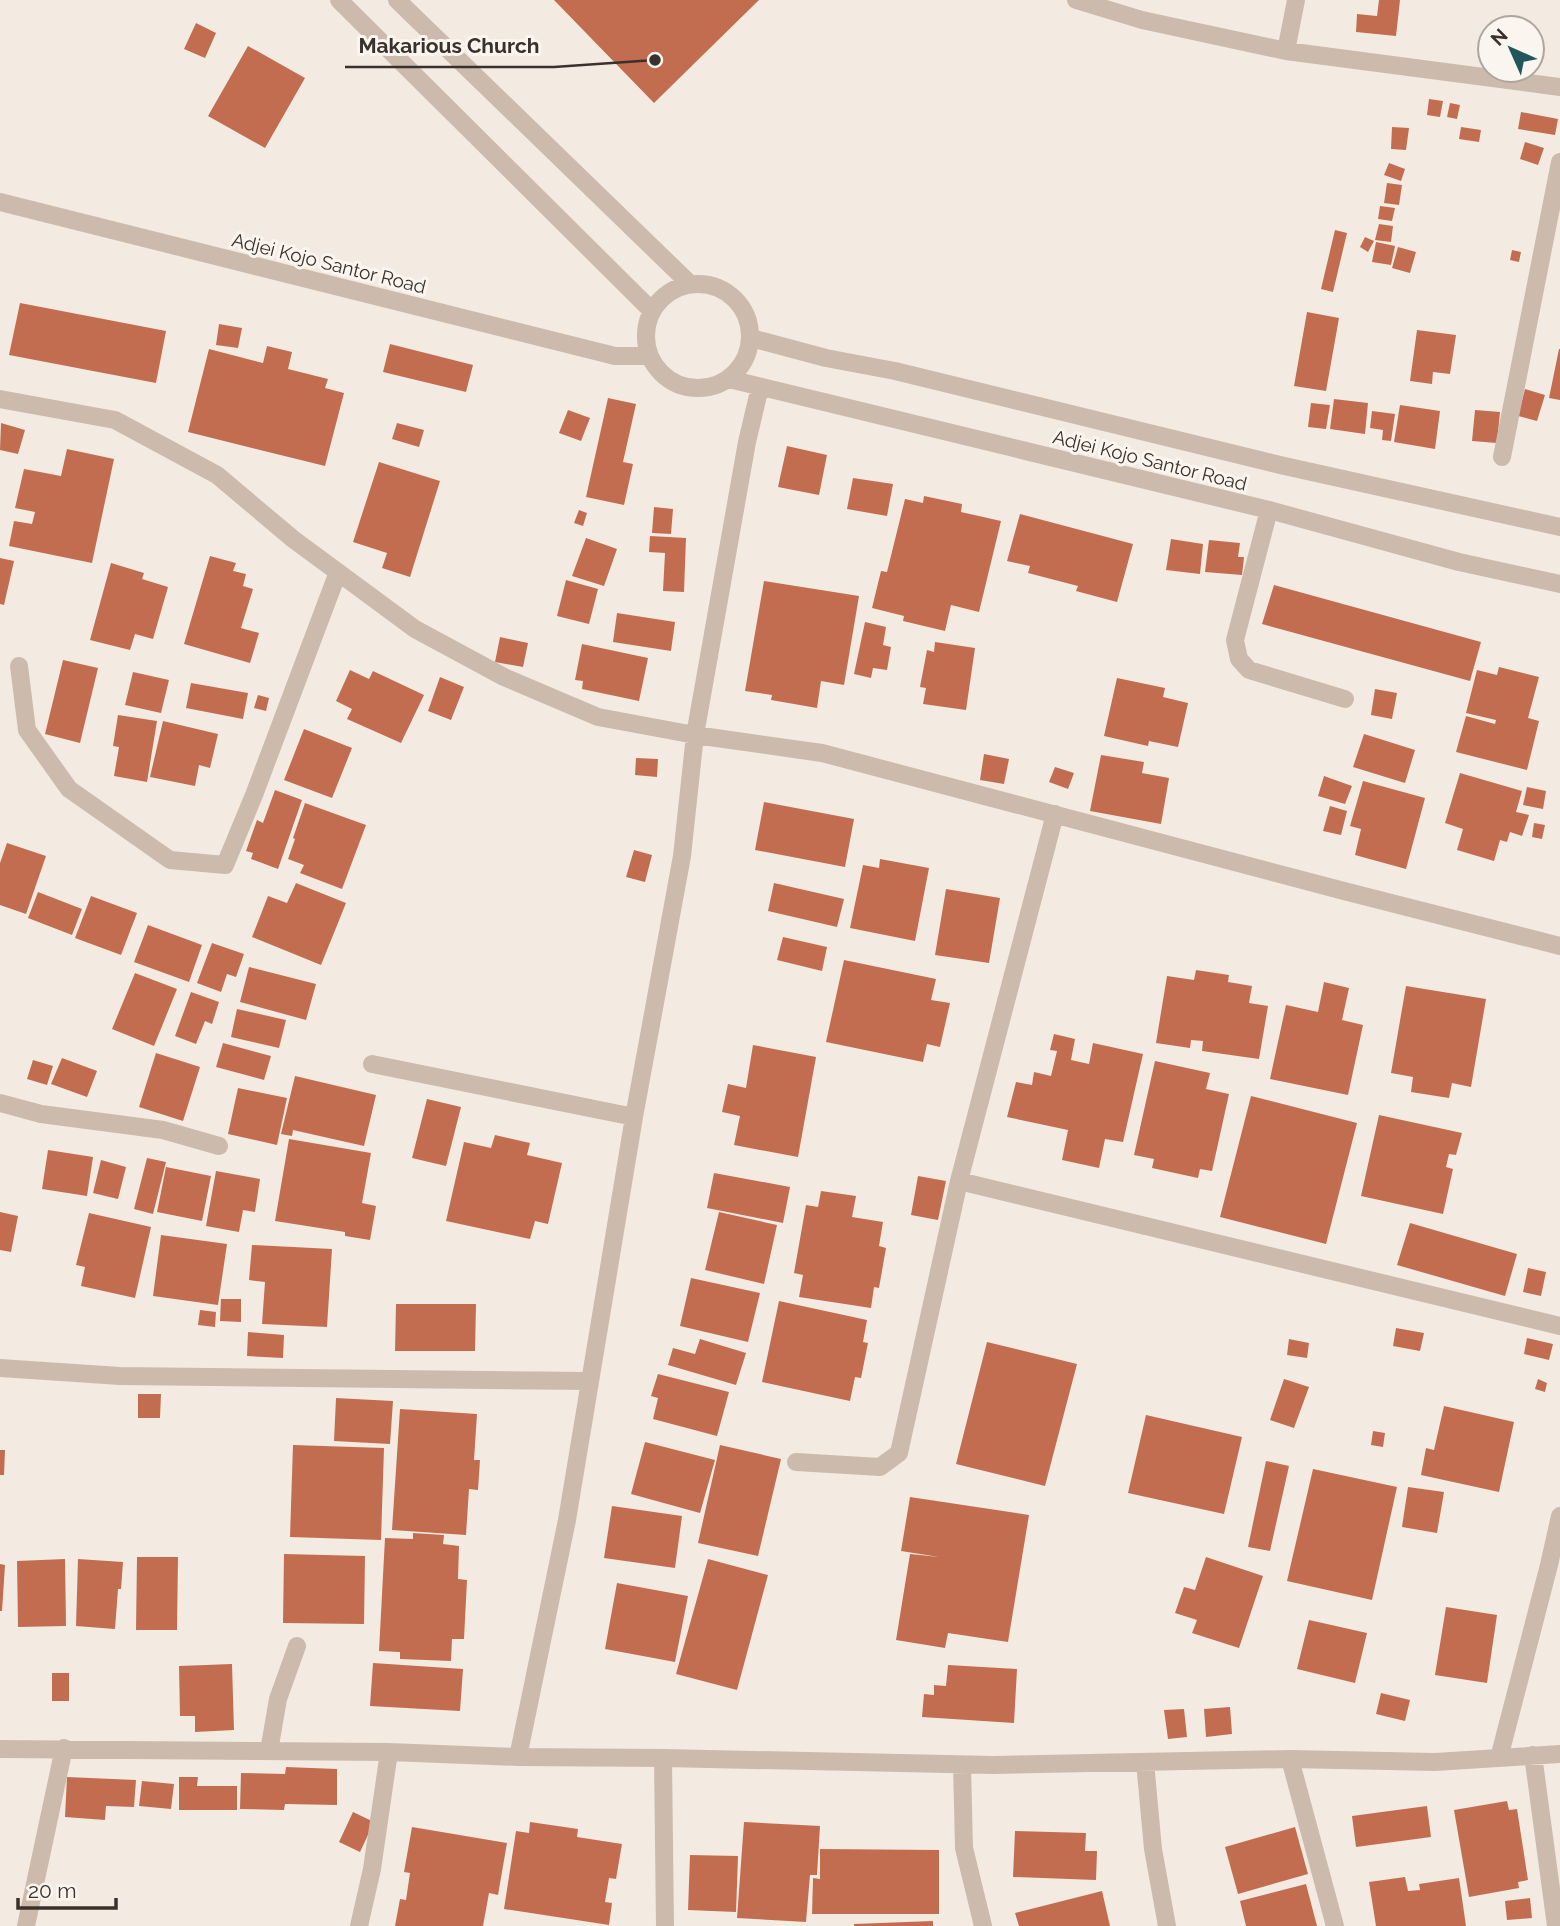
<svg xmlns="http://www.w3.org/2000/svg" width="1560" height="1926" viewBox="0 0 1560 1926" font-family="Raleway,sans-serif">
<rect width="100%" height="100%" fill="#f3ebe2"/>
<path fill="#c36d50" d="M 554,0 L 759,0 L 654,103 Z
M 1379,0 L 1400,0 L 1396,36 L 1356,32 L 1357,14 L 1377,16 Z
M 196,23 L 216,33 L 205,58 L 184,49 Z
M 248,46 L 305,78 L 265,148 L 208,116 Z
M 1429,99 L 1443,101 L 1440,117 L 1427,115 Z
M 1450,103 L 1460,105 L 1457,119 L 1447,117 Z
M 1521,112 L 1558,119 L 1555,135 L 1518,129 Z
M 1392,127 L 1409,128 L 1406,150 L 1391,149 Z
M 1461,127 L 1481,130 L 1479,142 L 1459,139 Z
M 1525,142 L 1544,148 L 1538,165 L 1520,159 Z
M 1389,163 L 1405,169 L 1401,181 L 1384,175 Z
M 1387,183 L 1402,185 L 1399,205 L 1384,203 Z
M 1380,206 L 1395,208 L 1392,221 L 1378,219 Z
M 1379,224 L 1393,226 L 1391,242 L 1375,240 Z
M 1335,230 L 1347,233 L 1333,292 L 1321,289 Z
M 1365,237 L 1374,241 L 1368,252 L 1360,247 Z
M 1376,242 L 1395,246 L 1391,265 L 1372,262 Z
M 1398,247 L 1416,252 L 1410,273 L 1392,268 Z
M 1512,250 L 1521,252 L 1519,262 L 1510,260 Z
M 20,303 L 166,331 L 156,383 L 9,355 Z
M 1307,312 L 1339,318 L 1326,391 L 1294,386 Z
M 219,324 L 242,328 L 238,348 L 216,345 Z
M 1417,330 L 1456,335 L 1450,374 L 1433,372 L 1432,384 L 1410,381 Z
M 390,344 L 473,365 L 466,392 L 383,372 Z
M 267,346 L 292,352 L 288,369 L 328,379 L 325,388 L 344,393 L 325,466 L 188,432 L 209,349 L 263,363 Z
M 1559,349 L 1560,349 L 1560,400 L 1549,398 Z
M 1525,389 L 1545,395 L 1537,421 L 1518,416 Z
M 608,398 L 636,404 L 623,462 L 633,464 L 624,505 L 586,497 Z
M 1334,399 L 1368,403 L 1365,434 L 1330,429 Z
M 1311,403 L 1330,405 L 1326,429 L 1308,427 Z
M 1400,405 L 1440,411 L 1435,449 L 1394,442 Z
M 568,410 L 590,418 L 581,441 L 559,433 Z
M 1475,410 L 1500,412 L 1497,443 L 1472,441 Z
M 1372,411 L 1395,414 L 1391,441 L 1382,440 L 1383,430 L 1370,428 Z
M 1,423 L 25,430 L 18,454 L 0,450 Z
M 397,423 L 424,430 L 419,447 L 392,439 Z
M 787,446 L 827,455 L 819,495 L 778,487 Z
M 67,449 L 114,459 L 92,563 L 9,546 L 14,521 L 32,524 L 35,512 L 15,508 L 24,469 L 61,476 Z
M 379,462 L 440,481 L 410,577 L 382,568 L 387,553 L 353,542 Z
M 853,478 L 893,484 L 887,516 L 847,509 Z
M 924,496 L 962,504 L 961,512 L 1001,521 L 979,612 L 951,605 L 945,631 L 903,621 L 904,616 L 872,608 L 881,571 L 887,572 L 905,499 L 923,503 Z
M 654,507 L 673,509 L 671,534 L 652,533 Z
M 579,510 L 587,513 L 583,526 L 574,523 Z
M 1020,514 L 1133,544 L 1117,602 L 1076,591 L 1078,586 L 1028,573 L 1030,566 L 1007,561 Z
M 650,536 L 686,538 L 684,592 L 663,591 L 665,553 L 649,552 Z
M 586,538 L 617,549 L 604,586 L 572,576 Z
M 1171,539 L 1203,544 L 1200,574 L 1166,570 Z
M 1209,540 L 1240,543 L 1238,557 L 1244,557 L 1242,575 L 1205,572 Z
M 210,556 L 236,563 L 233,571 L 246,574 L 243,586 L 253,589 L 241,628 L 259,633 L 250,663 L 184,644 Z
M 0,558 L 14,561 L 4,605 L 0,604 Z
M 111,563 L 144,573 L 142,579 L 168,587 L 153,639 L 135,634 L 130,650 L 90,640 Z
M 566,580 L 598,589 L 589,624 L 557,616 Z
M 764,581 L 859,596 L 844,685 L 821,681 L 817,708 L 771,700 L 772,695 L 745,691 Z
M 1274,585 L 1481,642 L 1470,681 L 1262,624 Z
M 617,613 L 675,622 L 671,651 L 613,642 Z
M 865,622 L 886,627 L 883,645 L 891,647 L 887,670 L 873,668 L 871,678 L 854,674 Z
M 500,637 L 528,643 L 523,667 L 495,662 Z
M 935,642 L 975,648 L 966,710 L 923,704 L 926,688 L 920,687 L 927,650 L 934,652 Z
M 582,644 L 648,658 L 639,701 L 582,689 L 583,681 L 575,680 Z
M 63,660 L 98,668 L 80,743 L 45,734 Z
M 1499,667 L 1539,677 L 1528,718 L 1539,721 L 1527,770 L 1456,752 L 1466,716 L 1495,724 L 1496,720 L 1466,713 L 1477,670 L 1497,675 Z
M 350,670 L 369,679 L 373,671 L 424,695 L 401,743 L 347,719 L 352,709 L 336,701 Z
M 133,672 L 169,680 L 161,713 L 125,705 Z
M 440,677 L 464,687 L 451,720 L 428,711 Z
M 1117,678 L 1165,688 L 1163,697 L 1188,703 L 1178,747 L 1149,741 L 1148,746 L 1104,736 Z
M 191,683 L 248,693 L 243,719 L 186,708 Z
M 1375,689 L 1397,693 L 1392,719 L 1371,715 Z
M 258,695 L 269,698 L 266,711 L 254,708 Z
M 118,715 L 157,721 L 147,782 L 114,776 L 119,747 L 113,746 Z
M 163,721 L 218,734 L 210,768 L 199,765 L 195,786 L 150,777 Z
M 304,729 L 352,748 L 332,798 L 284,780 Z
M 1364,734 L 1415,750 L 1405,783 L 1353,767 Z
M 984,754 L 1009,759 L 1004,784 L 980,780 Z
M 1101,755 L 1144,762 L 1142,773 L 1169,778 L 1161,824 L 1090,811 Z
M 636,758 L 658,759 L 657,777 L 635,775 Z
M 1055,767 L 1074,773 L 1068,789 L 1049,782 Z
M 1460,773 L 1522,791 L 1516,812 L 1529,815 L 1522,836 L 1510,832 L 1507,842 L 1500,840 L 1494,861 L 1457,850 L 1463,829 L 1445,823 Z
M 1324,776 L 1352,786 L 1345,804 L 1318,796 Z
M 1363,781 L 1425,798 L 1406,869 L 1355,855 L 1361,829 L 1350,826 Z
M 1527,787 L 1546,791 L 1543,809 L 1523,805 Z
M 275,790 L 302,800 L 278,869 L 251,859 L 253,853 L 246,851 L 257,820 L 263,823 Z
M 764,802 L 854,819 L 845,867 L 755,850 Z
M 305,803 L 366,825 L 342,889 L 300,873 L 304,865 L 288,859 L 295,839 L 293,838 Z
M 1330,806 L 1347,811 L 1341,835 L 1323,831 Z
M 1534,823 L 1545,825 L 1542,839 L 1532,837 Z
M 7,843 L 46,856 L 26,914 L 0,905 L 0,863 Z
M 634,850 L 652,855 L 645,882 L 626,877 Z
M 880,859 L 929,868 L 915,941 L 850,928 L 863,865 L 879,868 Z
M 296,883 L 346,903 L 321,965 L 252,937 L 268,896 L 287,903 Z
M 774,883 L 844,899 L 837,927 L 768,911 Z
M 946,889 L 1000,898 L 989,963 L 935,955 Z
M 38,892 L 82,909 L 72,935 L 28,918 Z
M 91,896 L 137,913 L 121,955 L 75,938 Z
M 148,925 L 202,945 L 189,982 L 134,962 Z
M 783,937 L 827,947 L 822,971 L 777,960 Z
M 212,943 L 244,954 L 236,977 L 227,974 L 221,992 L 197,983 Z
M 844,960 L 936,979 L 931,1000 L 950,1003 L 940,1047 L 927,1044 L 923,1062 L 826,1042 Z
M 249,967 L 316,984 L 306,1020 L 240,1002 Z
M 1196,970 L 1229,975 L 1228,982 L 1252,986 L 1249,1003 L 1268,1006 L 1259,1059 L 1202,1051 L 1203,1041 L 1191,1040 L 1190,1048 L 1156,1043 L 1167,976 L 1194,980 Z
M 135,973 L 177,989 L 154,1046 L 112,1029 Z
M 1324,982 L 1349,988 L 1342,1020 L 1363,1025 L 1348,1095 L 1270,1079 L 1286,1005 L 1318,1012 Z
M 1406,986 L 1486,999 L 1471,1087 L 1452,1083 L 1449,1098 L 1411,1092 L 1413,1077 L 1391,1073 Z
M 191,992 L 219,1002 L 212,1024 L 205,1021 L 196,1044 L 175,1036 Z
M 237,1009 L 286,1020 L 279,1048 L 231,1037 Z
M 1054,1034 L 1075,1039 L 1071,1060 L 1089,1064 L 1093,1043 L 1143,1054 L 1123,1142 L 1105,1139 L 1099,1168 L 1062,1160 L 1068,1130 L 1007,1117 L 1016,1082 L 1032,1085 L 1034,1072 L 1051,1076 L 1057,1051 L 1050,1050 Z
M 223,1043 L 271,1056 L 264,1080 L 216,1067 Z
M 753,1045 L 816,1057 L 798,1157 L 734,1145 L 740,1116 L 722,1112 L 728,1084 L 746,1088 Z
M 156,1053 L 200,1067 L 183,1121 L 139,1107 Z
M 62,1058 L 97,1071 L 87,1097 L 51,1084 Z
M 33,1060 L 53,1066 L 47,1085 L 27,1079 Z
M 1155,1061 L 1210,1073 L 1206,1089 L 1229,1094 L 1212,1171 L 1200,1169 L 1198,1178 L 1152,1168 L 1154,1159 L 1134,1155 Z
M 295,1076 L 376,1095 L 364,1146 L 293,1130 L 292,1136 L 281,1134 Z
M 238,1088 L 287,1098 L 277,1145 L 228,1134 Z
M 1251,1096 L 1357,1123 L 1326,1244 L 1220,1217 Z
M 427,1099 L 461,1107 L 446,1166 L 412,1158 Z
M 1379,1115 L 1462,1133 L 1456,1155 L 1449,1154 L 1446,1167 L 1453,1169 L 1443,1214 L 1361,1196 Z
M 495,1135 L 530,1143 L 527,1155 L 562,1163 L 548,1224 L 535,1221 L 530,1239 L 446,1221 L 464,1142 L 491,1148 Z
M 289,1139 L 371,1153 L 362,1203 L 376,1206 L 370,1240 L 345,1236 L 345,1232 L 275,1221 Z
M 48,1150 L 93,1157 L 87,1196 L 42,1189 Z
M 147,1158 L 166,1162 L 153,1214 L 134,1209 Z
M 101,1160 L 126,1167 L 118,1199 L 93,1193 Z
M 166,1167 L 211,1176 L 202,1221 L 157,1212 Z
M 216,1171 L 260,1179 L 255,1212 L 243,1210 L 239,1232 L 206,1226 Z
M 714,1173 L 790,1187 L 783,1223 L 707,1208 Z
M 918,1176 L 946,1181 L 938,1220 L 911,1215 Z
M 821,1191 L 856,1196 L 852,1217 L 883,1222 L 879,1246 L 886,1248 L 879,1288 L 874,1287 L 871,1308 L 799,1297 L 803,1275 L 794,1273 L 806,1205 L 818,1207 Z
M 0,1212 L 18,1216 L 11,1252 L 0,1250 Z
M 719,1212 L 777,1225 L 764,1284 L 705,1270 Z
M 89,1213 L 151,1227 L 135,1298 L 81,1286 L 85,1267 L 76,1265 Z
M 1410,1223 L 1517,1254 L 1505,1296 L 1397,1265 Z
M 161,1235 L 227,1244 L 218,1305 L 153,1296 Z
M 252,1245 L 332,1249 L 327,1327 L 262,1324 L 265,1282 L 249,1280 Z
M 1528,1268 L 1546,1272 L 1541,1296 L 1523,1292 Z
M 691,1278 L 760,1293 L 748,1342 L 680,1326 Z
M 221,1299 L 241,1299 L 241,1322 L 220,1321 Z
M 779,1301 L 867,1320 L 863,1342 L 868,1343 L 861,1378 L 855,1377 L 850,1401 L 762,1382 Z
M 396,1304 L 476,1304 L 475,1351 L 395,1351 Z
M 200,1310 L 216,1312 L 215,1327 L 198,1325 Z
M 1396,1328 L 1424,1333 L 1420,1351 L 1393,1346 Z
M 248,1332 L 284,1335 L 283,1358 L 247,1356 Z
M 1527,1338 L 1553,1344 L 1549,1360 L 1524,1354 Z
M 700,1339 L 746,1353 L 736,1385 L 668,1365 L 673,1348 L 695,1354 Z
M 1289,1339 L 1309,1343 L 1307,1358 L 1287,1355 Z
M 987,1342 L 1077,1364 L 1045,1486 L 956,1464 Z
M 658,1374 L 729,1392 L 717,1436 L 653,1419 L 658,1398 L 651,1396 Z
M 1284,1379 L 1309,1387 L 1294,1428 L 1270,1420 Z
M 1538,1379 L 1547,1383 L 1545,1392 L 1535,1389 Z
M 138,1394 L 161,1394 L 160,1418 L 138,1418 Z
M 336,1398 L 393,1401 L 390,1444 L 334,1441 Z
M 1444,1406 L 1514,1422 L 1499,1492 L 1421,1475 L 1426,1448 L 1434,1450 Z
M 400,1409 L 477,1414 L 474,1460 L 480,1460 L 478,1490 L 469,1489 L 466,1535 L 392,1530 Z
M 1146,1415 L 1242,1437 L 1224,1514 L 1128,1493 Z
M 1373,1431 L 1385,1433 L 1383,1447 L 1371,1445 Z
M 645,1442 L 715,1460 L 700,1513 L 631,1494 Z
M 293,1445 L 384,1448 L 381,1540 L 290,1537 Z
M 720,1445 L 781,1459 L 758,1556 L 698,1543 Z
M 0,1450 L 5,1450 L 4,1475 L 0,1475 Z
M 1266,1461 L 1289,1466 L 1270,1551 L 1248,1547 Z
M 1313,1469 L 1397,1487 L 1372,1600 L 1287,1581 Z
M 1408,1487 L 1444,1492 L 1437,1533 L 1402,1527 Z
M 910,1497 L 1029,1515 L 1008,1642 L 948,1633 L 945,1648 L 896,1640 L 910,1554 L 939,1557 L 901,1551 Z
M 612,1506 L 682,1516 L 675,1568 L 604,1558 Z
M 413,1533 L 444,1535 L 443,1544 L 459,1546 L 458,1579 L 467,1580 L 464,1639 L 452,1639 L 451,1661 L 400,1659 L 400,1652 L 379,1651 L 385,1538 L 413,1539 Z
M 284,1554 L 365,1556 L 364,1624 L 283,1623 Z
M 137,1557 L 178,1557 L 177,1630 L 136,1630 Z
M 1206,1557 L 1263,1576 L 1239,1648 L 1192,1633 L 1197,1620 L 1175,1613 L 1184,1587 L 1195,1590 Z
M 65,1559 L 66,1626 L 18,1627 L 17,1561 Z
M 78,1559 L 123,1562 L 121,1589 L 118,1589 L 115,1629 L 76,1626 Z
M 708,1559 L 768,1575 L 737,1690 L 676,1674 Z
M 0,1564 L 5,1565 L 2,1611 L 0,1611 Z
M 617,1583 L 688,1596 L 675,1662 L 605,1649 Z
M 1446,1607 L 1497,1615 L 1487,1683 L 1435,1675 Z
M 1309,1620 L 1367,1633 L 1355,1683 L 1297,1669 Z
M 373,1663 L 463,1669 L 460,1711 L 370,1706 Z
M 232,1664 L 234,1730 L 195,1732 L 195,1716 L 180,1716 L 179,1666 Z
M 948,1665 L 1017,1669 L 1014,1723 L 922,1717 L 924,1694 L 934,1695 L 934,1685 L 946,1686 Z
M 52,1673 L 69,1673 L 69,1701 L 52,1701 Z
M 1381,1693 L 1410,1700 L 1405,1721 L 1376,1714 Z
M 1230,1707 L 1232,1734 L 1206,1737 L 1204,1709 Z
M 1184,1709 L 1187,1737 L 1168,1739 L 1164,1710 Z
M 286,1767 L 337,1769 L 337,1805 L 285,1804 L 284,1810 L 240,1809 L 241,1773 L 285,1774 Z
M 67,1777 L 136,1780 L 134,1807 L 106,1806 L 105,1820 L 65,1817 Z
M 179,1777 L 198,1777 L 197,1786 L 237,1786 L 237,1810 L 179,1810 Z
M 142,1781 L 174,1784 L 171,1809 L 139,1806 Z
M 1507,1801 L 1509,1810 L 1517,1809 L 1528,1880 L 1518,1882 L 1519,1888 L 1469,1897 L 1454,1810 Z
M 1427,1806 L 1431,1837 L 1356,1847 L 1352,1816 Z
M 353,1812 L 374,1822 L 360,1852 L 339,1842 Z
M 530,1822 L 578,1829 L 577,1837 L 622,1844 L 616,1879 L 609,1878 L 605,1902 L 612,1903 L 609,1925 L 504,1909 L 516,1831 L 529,1833 Z
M 744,1822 L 820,1826 L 817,1875 L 810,1875 L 806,1922 L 737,1918 Z
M 412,1827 L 507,1843 L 498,1895 L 489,1893 L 483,1926 L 395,1926 L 400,1899 L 406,1900 L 410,1873 L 404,1872 Z
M 1295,1827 L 1308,1874 L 1238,1894 L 1225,1847 Z
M 1015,1831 L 1086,1833 L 1085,1851 L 1097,1851 L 1096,1880 L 1013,1877 Z
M 820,1849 L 939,1850 L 939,1914 L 812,1914 L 813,1878 L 820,1879 Z
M 690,1855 L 738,1856 L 736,1912 L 688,1910 Z
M 1405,1877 L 1408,1891 L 1420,1890 L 1419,1884 L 1459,1878 L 1466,1926 L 1376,1926 L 1369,1882 Z
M 1306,1884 L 1317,1926 L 1246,1926 L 1240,1901 Z
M 1102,1891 L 1110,1926 L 1019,1926 L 1015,1913 Z
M 1530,1898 L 1532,1918 L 1507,1920 L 1505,1901 Z
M 933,1921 L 933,1926 L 854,1926 L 854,1924 Z"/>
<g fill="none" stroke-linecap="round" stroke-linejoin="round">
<path stroke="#ccbbad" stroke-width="18" d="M 339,0 L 651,310
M 397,0 L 689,283
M 1076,0 L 1142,20 L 1286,51 L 1560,87
M 1286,51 L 1296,0
M 0,202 L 615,356 L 649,356
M646 336a52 52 0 1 1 104 0a52 52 0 1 1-104 0Z
M 751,338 L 826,358 L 895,371 L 1280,465 L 1560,527
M 729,379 L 1269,510 L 1459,562 L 1560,584
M 0,399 L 115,420 L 217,475 L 293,539 L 415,629 L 504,677 L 598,717 L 695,735 L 822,753 L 1344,891 L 1560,946
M 1502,457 L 1560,162
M 1269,510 L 1235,640 L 1239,659 L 1249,670 L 1345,699
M 19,666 L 27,730 L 69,789 L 170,860 L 225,865 L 254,795 L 338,572
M 372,1064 L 634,1117
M 0,1103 L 41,1114 L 163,1130 L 219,1146
M 959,1181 L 1560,1326
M 0,1368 L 120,1376 L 589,1381
M 796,1462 L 880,1467 L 899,1453 L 959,1181 L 1055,814
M 0,1749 L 389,1752 L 518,1757 L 663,1758 L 993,1765 L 1290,1759 L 1435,1762 L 1560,1754
M 269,1751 L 278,1699 L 297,1646
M 1533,1755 L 1556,1926
M 518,1757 L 567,1520 L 634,1117 L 682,856 L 695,735 L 747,442 L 760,387
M 663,1758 L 665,1926
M 1499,1758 L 1549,1565 L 1560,1516
M 1290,1759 L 1335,1926
M 1145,1762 L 1153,1849 L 1167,1926
M 962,1765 L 964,1848 L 983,1926
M 26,1926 L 64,1748
M 359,1926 L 372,1869 L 389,1752"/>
</g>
<g text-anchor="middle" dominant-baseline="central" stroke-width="6" stroke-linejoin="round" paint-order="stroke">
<g font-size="19" fill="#3a302c" stroke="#faf5ee">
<text transform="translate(329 263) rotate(14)">Adjei Kojo Santor Road</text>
<text transform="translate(1150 460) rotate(14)">Adjei Kojo Santor Road</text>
</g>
</g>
<path fill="none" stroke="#3a302c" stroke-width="2.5" d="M655 60L554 67H345"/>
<circle fill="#3a302c" stroke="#faf5ee" stroke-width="2.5" cx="655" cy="60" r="7"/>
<g font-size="21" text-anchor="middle" font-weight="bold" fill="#3a302c" stroke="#faf5ee" stroke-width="6" stroke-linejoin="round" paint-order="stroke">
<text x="449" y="53">Makarious Church</text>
</g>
<g transform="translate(1511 49) rotate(315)"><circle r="33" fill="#faf5ee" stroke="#ada6a0" stroke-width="2"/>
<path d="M0-5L12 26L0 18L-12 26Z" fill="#21575b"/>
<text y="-10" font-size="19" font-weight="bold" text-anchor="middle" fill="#3a302c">N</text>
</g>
<path d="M18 1898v10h98v-10" fill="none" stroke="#3a302c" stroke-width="3.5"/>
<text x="28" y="1898" font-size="21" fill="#3a302c" stroke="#faf5ee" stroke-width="5" paint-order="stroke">20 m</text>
</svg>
